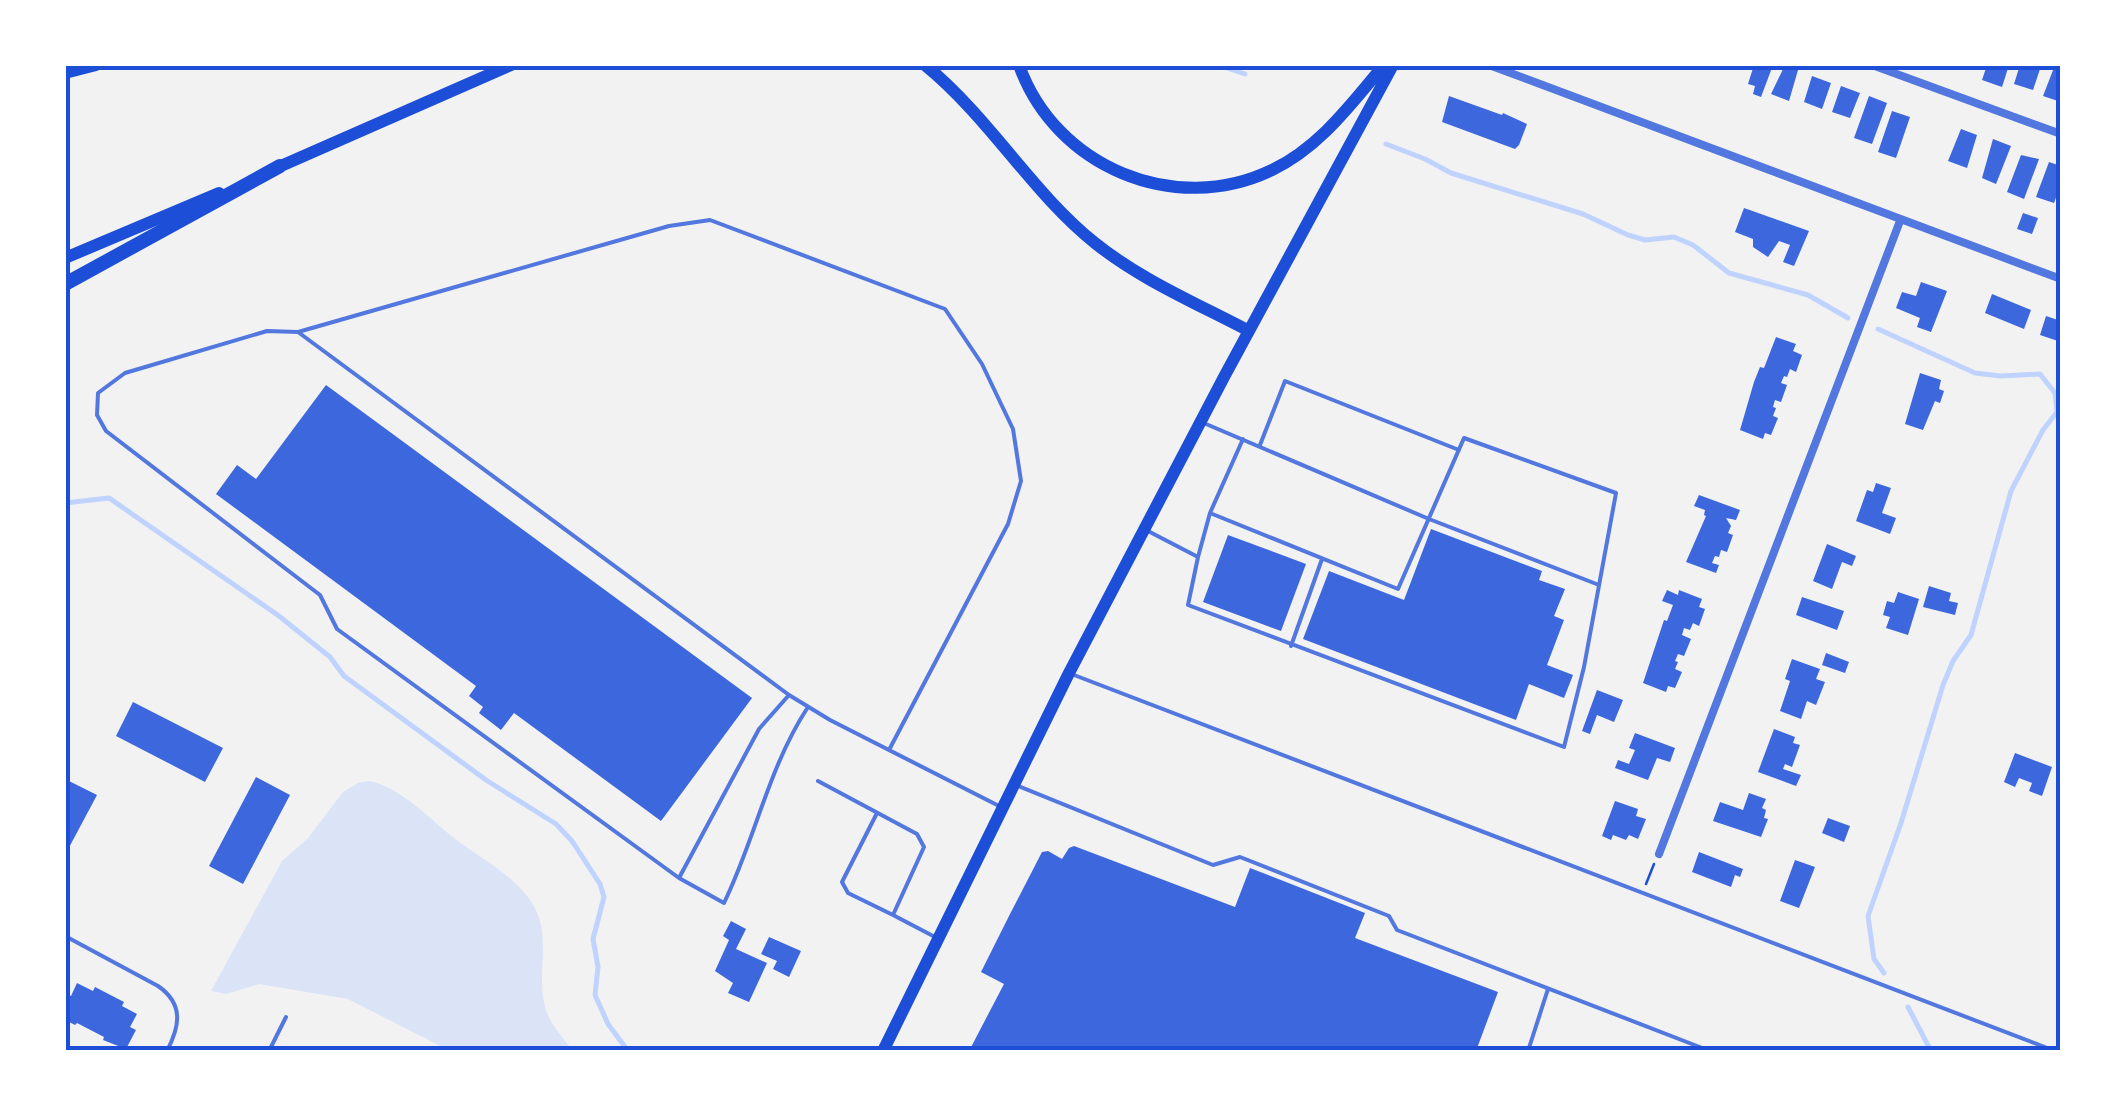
<svg xmlns="http://www.w3.org/2000/svg" width="2126" height="1116" viewBox="0 0 2126 1116" font-family="Mulish,sans-serif">
<rect width="100%" height="100%" fill="#f2f2f2"/>
<path fill="#dbe4f7" d="M 370,781 C 404,789 431,821 458,841 C 486,862 530,884 540,921 C 548,950 536,984 547,1013 C 552,1026 565,1040 573,1051 L 450,1051 L 348,999 L 259,984 L 226,994 L 211,991 L 282,861 L 308,838 L 343,792 L 358,783 Z"/>
<g fill="none" stroke-linecap="round" stroke-linejoin="round">
<path stroke="#bfd3fe" stroke-width="5" d="M 1218,65 L 1245,74
M 1386,144 L 1425,159 L 1451,173 L 1583,214 L 1628,235 L 1645,240 L 1674,237 L 1693,245 L 1729,273 L 1808,295 L 1848,318
M 1878,329 L 1975,373 L 2001,376 L 2040,374 L 2055,393 L 2057,412 L 2043,430 L 2011,491 L 1971,635 L 1953,661 L 1943,685 L 1901,823 L 1868,916 L 1874,959 L 1884,973
M 65,503 L 109,498 L 279,616 L 330,657 L 344,676 L 486,780 L 556,824 L 572,841 L 600,884 L 604,897 L 593,939 L 598,967 L 595,995 L 608,1024 L 628,1051
M 1908,1007 L 1931,1051"/>
</g>
<path fill="#3d67dc" d="M 1754,65 L 1773,65 L 1761,97 L 1753,94 L 1755,86 L 1748,84 Z
M 1785,65 L 1798,70 L 1789,101 L 1771,94 Z
M 1987,65 L 2009,65 L 2002,87 L 1982,80 Z
M 2020,65 L 2041,66 L 2033,90 L 2014,84 Z
M 2055,65 L 2061,65 L 2061,102 L 2043,96 Z
M 1812,76 L 1831,83 L 1822,109 L 1804,102 Z
M 1841,86 L 1860,93 L 1850,118 L 1832,112 Z
M 1449,96 L 1502,115 L 1503,113 L 1527,124 L 1519,145 L 1515,149 L 1442,122 Z
M 1869,96 L 1887,103 L 1872,144 L 1854,138 Z
M 1892,111 L 1910,117 L 1896,158 L 1878,152 Z
M 1961,129 L 1977,135 L 1967,168 L 1948,161 Z
M 1993,139 L 2011,146 L 1996,184 L 1982,178 Z
M 2021,155 L 2039,159 L 2024,199 L 2007,192 Z
M 2049,162 L 2061,166 L 2061,184 L 2054,203 L 2036,197 Z
M 1744,208 L 1809,231 L 1794,266 L 1783,262 L 1790,245 L 1779,241 L 1768,257 L 1753,247 L 1753,239 L 1735,232 Z
M 2023,213 L 2038,218 L 2032,234 L 2017,229 Z
M 1921,282 L 1947,291 L 1931,332 L 1917,327 L 1920,318 L 1896,308 L 1902,292 L 1916,296 Z
M 1992,294 L 2031,310 L 2024,329 L 1985,313 Z
M 2046,316 L 2061,321 L 2061,342 L 2040,335 Z
M 1776,337 L 1796,344 L 1793,351 L 1802,355 L 1796,372 L 1790,369 L 1787,377 L 1784,376 L 1781,383 L 1787,385 L 1781,402 L 1775,400 L 1773,407 L 1776,408 L 1773,416 L 1778,418 L 1771,435 L 1765,433 L 1763,439 L 1740,430 L 1754,382 L 1760,367 L 1764,368 Z
M 1920,373 L 1941,380 L 1939,389 L 1944,391 L 1940,403 L 1935,401 L 1923,430 L 1905,424 Z
M 326,385 L 752,698 L 661,821 L 514,713 L 501,730 L 479,713 L 483,707 L 469,696 L 476,686 L 216,494 L 237,465 L 256,479 Z
M 1876,483 L 1891,488 L 1882,513 L 1896,518 L 1890,534 L 1856,521 L 1867,490 L 1873,492 Z
M 1699,495 L 1740,510 L 1736,520 L 1726,518 L 1731,526 L 1728,533 L 1733,535 L 1727,552 L 1721,550 L 1719,557 L 1715,556 L 1712,563 L 1719,565 L 1716,573 L 1686,562 L 1706,516 L 1704,515 L 1705,510 L 1694,506 Z
M 1431,529 L 1542,571 L 1539,580 L 1565,589 L 1554,616 L 1564,620 L 1547,665 L 1573,675 L 1564,698 L 1529,684 L 1516,720 L 1303,639 L 1329,571 L 1404,600 Z
M 1228,535 L 1306,564 L 1281,631 L 1203,602 Z
M 1827,544 L 1856,556 L 1852,566 L 1842,562 L 1832,589 L 1813,581 Z
M 1929,586 L 1951,593 L 1949,601 L 1958,603 L 1955,615 L 1923,607 Z
M 1667,590 L 1678,595 L 1679,590 L 1702,599 L 1699,607 L 1705,609 L 1699,626 L 1693,623 L 1690,630 L 1684,628 L 1682,635 L 1691,639 L 1684,656 L 1678,654 L 1675,661 L 1678,662 L 1675,669 L 1682,672 L 1675,688 L 1668,686 L 1666,692 L 1643,683 L 1664,620 L 1667,621 L 1673,605 L 1662,601 Z
M 1898,592 L 1919,599 L 1908,635 L 1886,628 L 1890,617 L 1883,615 L 1887,601 L 1894,603 Z
M 1802,597 L 1844,611 L 1837,630 L 1796,615 Z
M 1826,653 L 1849,662 L 1845,673 L 1822,665 Z
M 1792,659 L 1820,669 L 1816,679 L 1825,682 L 1816,705 L 1807,701 L 1801,719 L 1780,711 L 1790,681 L 1785,679 Z
M 1597,690 L 1623,700 L 1614,722 L 1597,715 L 1590,734 L 1582,731 Z
M 133,702 L 223,748 L 205,782 L 116,736 Z
M 1774,729 L 1795,737 L 1793,743 L 1800,745 L 1792,767 L 1785,764 L 1783,769 L 1801,775 L 1796,786 L 1758,772 Z
M 1635,733 L 1675,748 L 1670,762 L 1657,758 L 1648,780 L 1615,768 L 1618,760 L 1629,764 L 1635,750 L 1629,748 Z
M 2015,753 L 2052,767 L 2042,796 L 2029,791 L 2032,783 L 2019,778 L 2015,787 L 2004,782 Z
M 256,777 L 290,795 L 243,884 L 209,866 Z
M 65,779 L 97,795 L 65,855 Z
M 1749,793 L 1766,799 L 1762,808 L 1766,810 L 1764,818 L 1768,819 L 1761,837 L 1713,821 L 1720,802 L 1743,810 Z
M 1615,801 L 1638,809 L 1636,816 L 1646,819 L 1638,839 L 1629,835 L 1626,840 L 1613,835 L 1611,840 L 1602,836 Z
M 1828,818 L 1850,826 L 1844,842 L 1822,833 Z
M 1074,846 L 1235,907 L 1250,868 L 1365,913 L 1355,938 L 1498,992 L 1476,1051 L 969,1051 L 1004,984 L 981,972 L 1009,916 L 1042,852 L 1048,851 L 1062,859 L 1069,848 Z
M 1699,852 L 1743,869 L 1740,877 L 1735,875 L 1731,887 L 1692,872 Z
M 1795,860 L 1815,867 L 1799,908 L 1780,901 Z
M 731,921 L 746,929 L 736,949 L 767,963 L 749,1002 L 728,993 L 733,983 L 715,971 L 729,940 L 723,936 Z
M 769,937 L 801,951 L 789,977 L 773,969 L 777,961 L 761,954 Z
M 77,983 L 93,991 L 95,987 L 124,1002 L 122,1006 L 137,1014 L 130,1027 L 136,1030 L 126,1049 L 103,1040 L 104,1037 L 77,1023 L 75,1025 L 67,1021 L 65,993 L 71,996 Z"/>
<g fill="none" stroke-linecap="round" stroke-linejoin="round">
<path stroke="#1d4ed8" stroke-width="2.5" d="M 1646,884 L 1654,864"/>
<path stroke="#5277de" stroke-width="4" d="M 298,332 L 789,695 L 830,720 L 1001,807
M 1206,424 L 1429,519 L 1599,585
M 1260,445 L 1285,381 L 1459,450
M 1146,530 L 1198,557 L 1210,513 L 1243,439
M 1198,557 L 1188,605 L 1564,747 L 1584,667 L 1616,493 L 1464,438 L 1398,589 L 1210,513
M 1291,646 L 1322,559
M 1074,675 L 2055,1051
M 789,695 L 759,729 L 679,878 L 724,903 C 756,837 768,768 808,707
M 818,781 L 917,834 L 924,847 L 893,915 L 935,937
M 1016,785 L 1213,865 L 1240,857 L 1389,916 L 1397,930 L 1710,1051
M 877,813 L 842,882 L 848,893 L 893,915
M 679,878 L 337,629 L 320,595 L 106,431 L 97,415 L 98,393 L 125,373 L 267,331 L 298,332 L 669,226 L 710,220 L 945,309 L 982,364 L 1013,429 L 1021,481 L 1008,524 L 889,750
M 65,936 L 158,986 C 184,1004 180,1026 167,1051
M 269,1051 L 286,1017
M 1528,1051 L 1548,989"/>
<path stroke="#5277de" stroke-width="8" d="M 1489,65 L 2061,279
M 1872,65 L 2061,134
M 1659,854 L 1900,221"/>
<path stroke="#1d4ed8" stroke-width="12" d="M 925,65 C 990,118 1033,194 1095,243 C 1141,280 1198,304 1249,331
M 1019,65 C 1055,167 1175,217 1272,170 C 1320,147 1351,104 1384,65
M 65,73 L 96,65
M 274,169 L 511,65
M 65,258 L 219,193
M 883,1051 L 1069,673 L 1224,377 L 1393,65"/>
<path stroke="#1d4ed8" stroke-width="14" d="M 65,284 L 280,166"/>
</g>
<rect width="2126" height="1116" fill="none" stroke="#ffffff" stroke-width="135"/>
<rect x="68" y="68" width="1990" height="980" fill="none" stroke="#1d4ed8" stroke-width="4"/>
</svg>
